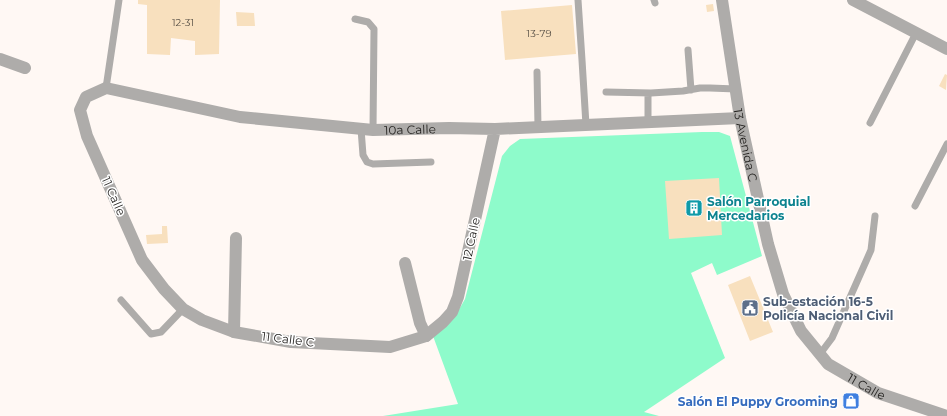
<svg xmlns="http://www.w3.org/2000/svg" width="947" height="416" viewBox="0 0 947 416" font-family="Montserrat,sans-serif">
<rect width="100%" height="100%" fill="#fff8f4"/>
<path fill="#8efbcb" d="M 702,132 L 719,132 L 730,136 L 762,256 L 717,275 L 712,263 L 691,273 L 725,358 L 644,412 L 659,416 L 383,416 L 458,404 L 433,336 L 457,313 L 465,299 L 502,156 L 510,146 L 520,139 Z"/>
<path fill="#f8e0be" d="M 138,0 L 220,0 L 219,54 L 195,55 L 195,41 L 171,38 L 170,55 L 147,54 L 147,5 L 138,4 Z
M 713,4 L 714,11 L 707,12 L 706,5 Z
M 572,5 L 576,54 L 505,60 L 501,11 Z
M 236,12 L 254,13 L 255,26 L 237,26 Z
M 945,74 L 947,75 L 946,90 L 939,86 Z
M 719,178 L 722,235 L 669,239 L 665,181 Z
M 162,226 L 167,226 L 168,243 L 147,244 L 146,235 L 162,234 Z
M 750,276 L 773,332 L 750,341 L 728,285 Z
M 848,394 L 858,398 L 854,407 L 845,403 Z"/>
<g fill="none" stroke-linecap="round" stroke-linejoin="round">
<path stroke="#aeacaa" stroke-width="7" d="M 578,0 L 582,60 L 586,125
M 654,0 L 655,3
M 355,19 L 368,22 L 374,29 L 373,130
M 688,50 L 691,90
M 537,72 L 538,127
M 106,88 L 119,0
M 606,92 L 651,93 L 683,91 L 700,88 L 710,88 L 736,89
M 648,122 L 648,93
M 870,123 L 916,33
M 361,129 L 363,155 L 367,162 L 373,164 L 431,162
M 915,206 L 947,144
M 121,300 L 151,334 L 161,332 L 183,309
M 820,354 L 832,338 L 871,250 L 875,216"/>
<g stroke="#aeacaa" stroke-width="12">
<path d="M 853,0 L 947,49"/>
<path d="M 0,59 L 25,68"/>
<path id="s1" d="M 495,129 L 458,297 L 452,312 L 443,322 L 426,336 L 390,347 L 291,342 L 234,332 L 202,320 L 183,309 L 164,289 L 142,260 L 87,136 L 80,110 L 86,97 L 106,88 L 240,117 L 373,130 L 449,128 L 495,129 L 740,118"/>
<path d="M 405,263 L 420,323 L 426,336"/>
<path d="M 234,332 L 236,238"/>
</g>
<path stroke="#aeacaa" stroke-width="12" id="s2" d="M 722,0 L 740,118 L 768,244 L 783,294 L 801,331 L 828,364 L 878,393 L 947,416"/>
</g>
<defs>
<g id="building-square" transform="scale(0.9)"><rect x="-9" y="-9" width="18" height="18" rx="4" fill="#0f9aa8" stroke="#fff"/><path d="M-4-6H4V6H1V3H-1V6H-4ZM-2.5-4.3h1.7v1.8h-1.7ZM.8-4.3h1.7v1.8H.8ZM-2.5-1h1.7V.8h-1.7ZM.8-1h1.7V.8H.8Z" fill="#fff"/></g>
<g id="civic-square" transform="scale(0.9)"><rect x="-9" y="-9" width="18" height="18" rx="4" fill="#5c6f8a" stroke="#fff"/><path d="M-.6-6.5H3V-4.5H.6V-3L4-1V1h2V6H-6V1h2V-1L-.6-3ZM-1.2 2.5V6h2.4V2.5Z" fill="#fff"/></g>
<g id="shop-square" transform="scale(0.9)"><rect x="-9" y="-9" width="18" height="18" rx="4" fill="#3f7fe0" stroke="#fff"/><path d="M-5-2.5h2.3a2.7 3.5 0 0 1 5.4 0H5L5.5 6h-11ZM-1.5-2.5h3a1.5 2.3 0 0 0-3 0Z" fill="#fff"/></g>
</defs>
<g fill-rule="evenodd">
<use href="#building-square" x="694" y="208"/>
<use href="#civic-square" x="750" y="308"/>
<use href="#shop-square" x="851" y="401"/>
</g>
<g text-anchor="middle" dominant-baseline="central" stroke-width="3" stroke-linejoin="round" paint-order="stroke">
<g font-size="10" fill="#564e44">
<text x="183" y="22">12-31</text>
<text x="539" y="33">13-79</text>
</g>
<g font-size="12" fill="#201e1c" stroke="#fff">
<text stroke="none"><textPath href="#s1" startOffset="1045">10a Calle</textPath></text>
<text stroke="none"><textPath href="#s2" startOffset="147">13 Avenida C</textPath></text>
<text transform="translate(114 196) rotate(66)">11 Calle</text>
<text transform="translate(471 239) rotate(-78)">12 Calle</text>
<text transform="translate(288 339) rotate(7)">11 Calle C</text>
<text stroke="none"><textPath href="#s2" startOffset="429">11 Calle</textPath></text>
</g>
<g font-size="12" font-weight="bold" fill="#0d838f" stroke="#fff" text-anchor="start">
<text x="707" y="201">Salón Parroquial<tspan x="707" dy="14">Mercedarios</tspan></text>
</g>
<g font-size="12" font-weight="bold" fill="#4e5e75" stroke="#fff" text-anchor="start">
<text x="763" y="301">Sub-estación 16-5<tspan x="763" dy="14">Policía Nacional Civil</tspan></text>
</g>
<g font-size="12" font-weight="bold" fill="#366cbe" stroke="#fff" text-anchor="end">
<text x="838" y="401">Salón El Puppy Grooming</text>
</g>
</g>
</svg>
